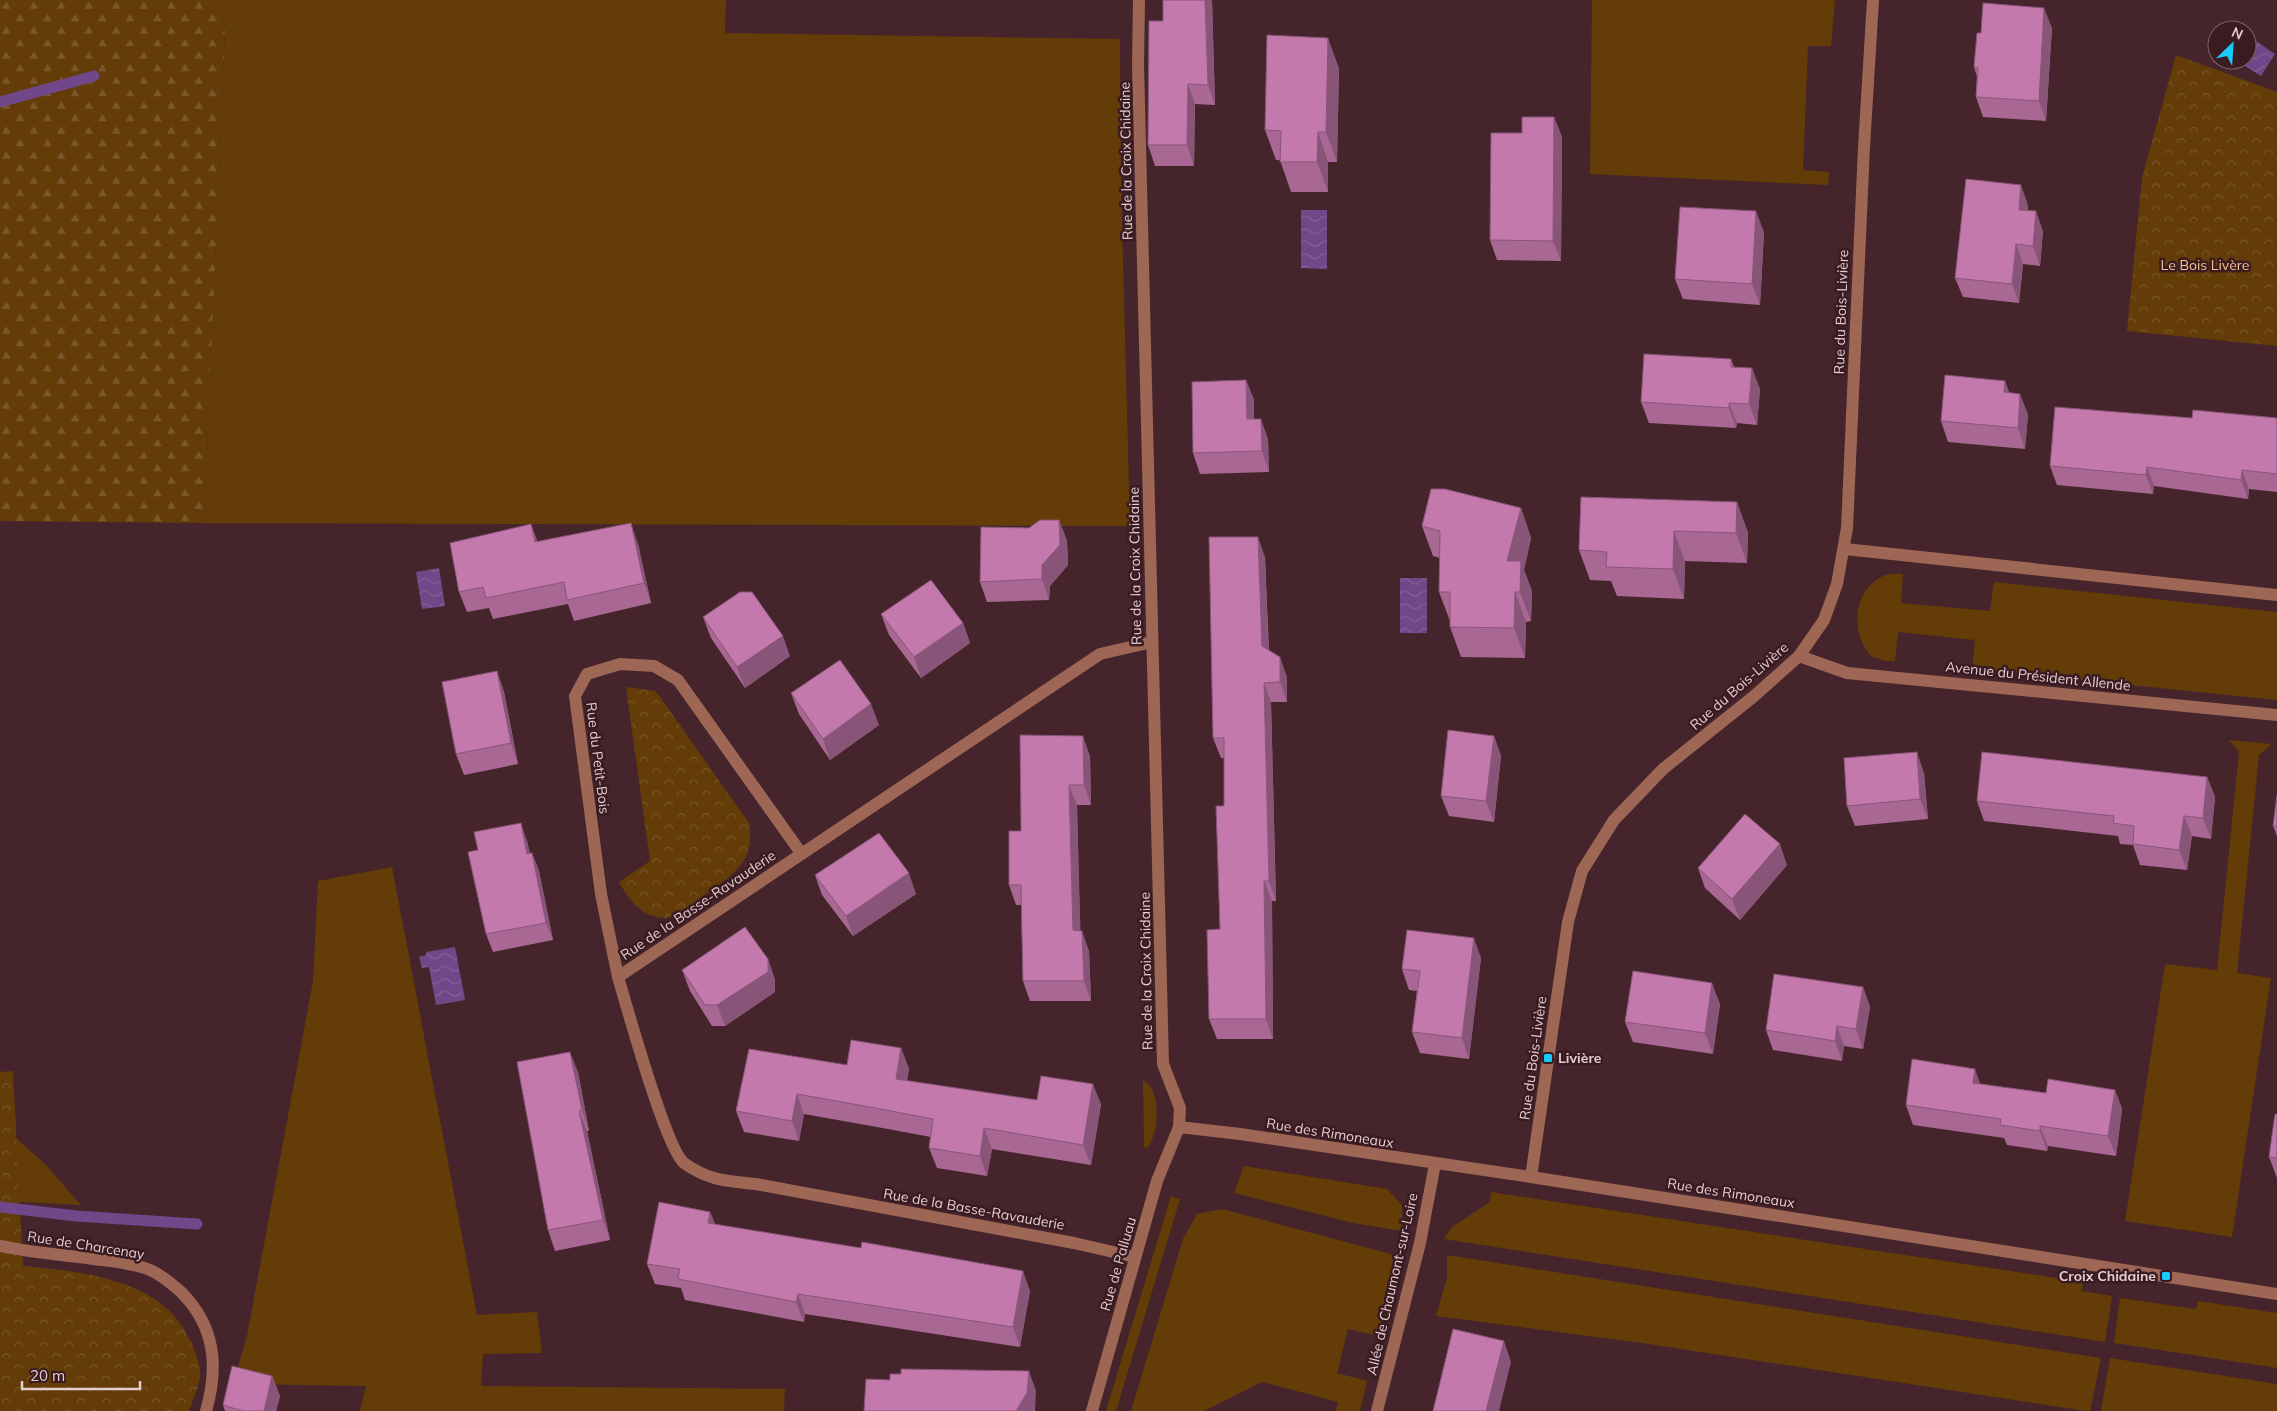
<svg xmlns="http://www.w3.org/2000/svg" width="2277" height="1411" viewBox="0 0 2277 1411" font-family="Mulish,sans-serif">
<defs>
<pattern id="forest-firs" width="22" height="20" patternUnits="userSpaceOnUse" patternTransform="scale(1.25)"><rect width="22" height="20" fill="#633c07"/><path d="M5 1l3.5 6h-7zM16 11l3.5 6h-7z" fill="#79572a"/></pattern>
<pattern id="park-crowns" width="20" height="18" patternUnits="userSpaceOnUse" patternTransform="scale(1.25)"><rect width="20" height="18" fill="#633c07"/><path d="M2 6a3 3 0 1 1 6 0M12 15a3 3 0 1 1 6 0" fill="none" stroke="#79572a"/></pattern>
<pattern id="water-waves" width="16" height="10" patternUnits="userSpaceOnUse" patternTransform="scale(1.25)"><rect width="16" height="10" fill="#704789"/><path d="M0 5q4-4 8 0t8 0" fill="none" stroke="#846099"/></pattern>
</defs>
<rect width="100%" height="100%" fill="#45252b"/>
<path fill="#633c07" d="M 218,0 L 726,0 L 725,33 L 1120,39 L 1121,183 L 1130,526 L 204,523 L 225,33 L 223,16 Z
M 1592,0 L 1835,0 L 1831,46 L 1808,46 L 1803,170 L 1829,172 L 1828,185 L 1590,174 Z
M 1889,574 L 1903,574 L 1901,603 L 1990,611 L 1994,582 L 2277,612 L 2277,700 L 1972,669 L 1975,640 L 1898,632 L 1895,661 L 1885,661 L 1871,656 C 1848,631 1854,584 1889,574 Z
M 2229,740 L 2272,744 L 2259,755 L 2237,973 L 2271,978 L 2232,1237 L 2125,1221 L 2165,964 L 2217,970 L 2239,752 Z
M 392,867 L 477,1315 L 537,1312 L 542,1353 L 483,1354 L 481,1386 L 785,1389 L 784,1411 L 360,1411 L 366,1386 L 233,1384 L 247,1336 L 313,981 L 318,881 Z
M 1143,1080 C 1162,1089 1159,1135 1147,1148 L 1144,1147 Z
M 0,1124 L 45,1164 L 81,1205 L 0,1201 Z
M 1244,1166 L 1387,1189 L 1402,1205 L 1402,1231 L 1353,1223 L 1234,1193 Z
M 1491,1192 L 2083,1282 L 2081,1291 L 2112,1296 L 2105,1342 L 1444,1239 L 1452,1227 L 1490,1202 Z
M 1171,1196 L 1180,1199 L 1116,1411 L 1106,1411 Z
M 1222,1209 L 1398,1256 L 1378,1336 L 1348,1329 L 1337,1373 L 1367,1381 L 1360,1411 L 1336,1411 L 1338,1402 L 1262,1382 L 1204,1411 L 1131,1411 L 1183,1239 L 1197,1214 Z
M 1447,1255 L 2101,1358 L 2090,1411 L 2086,1411 L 1642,1343 L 1436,1316 L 1447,1278 Z
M 2120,1298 L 2196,1309 L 2198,1301 L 2277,1313 L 2277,1368 L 2114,1343 Z
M 2110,1358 L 2277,1384 L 2277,1411 L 2101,1411 Z"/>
<path fill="url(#forest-firs)" d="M 0,0 L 218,0 L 223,16 L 225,33 L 204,523 L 0,521 Z"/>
<path fill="url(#park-crowns)" d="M 2176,55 L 2277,92 L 2277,346 L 2127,331 L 2142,178 Z
M 626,687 L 655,691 L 660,697 L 749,823 C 755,861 735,873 707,893 C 694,902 682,912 667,918 C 643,918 630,902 619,882 L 650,861 Z
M 13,1071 L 23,1266 C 84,1272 164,1279 191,1342 C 196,1353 201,1366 200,1378 C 198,1389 192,1401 189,1411 L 0,1411 L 0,1072 Z"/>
<path fill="url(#water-waves)" d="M 2247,35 L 2275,54 L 2261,76 L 2236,60 L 2247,60 Z
M 1301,210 L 1327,210 L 1327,269 L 1301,268 Z
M 439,568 L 445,606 L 422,609 L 416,572 Z
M 1400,578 L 1427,578 L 1427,633 L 1400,633 Z
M 455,947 L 465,1000 L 436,1005 L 429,967 L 422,968 L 419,957 L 426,955 L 426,952 Z"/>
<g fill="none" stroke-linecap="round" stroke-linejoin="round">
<path stroke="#704789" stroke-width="11" d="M 0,102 L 94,76
M 0,1207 L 76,1216 L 197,1224"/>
<path stroke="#9e6654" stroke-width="12" d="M 1845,549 L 2277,595
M 1799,656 L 1847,673 L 2277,715
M 618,977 L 601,894 L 575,696 L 587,674 L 620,664 L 654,666 L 678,680 L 801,853
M 1179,1127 L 1240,1134 L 1531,1177 L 2277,1294
M 1531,1177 L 1568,922 L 1582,871 L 1614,820 L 1663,769 L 1753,697 L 1799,656 L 1824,620 L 1837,584 L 1847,528 L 1864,147 L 1873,0
M 0,1246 C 29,1252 57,1255 87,1258 C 107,1261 131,1262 150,1270 C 162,1275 172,1284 181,1292 C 215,1326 219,1366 206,1411
M 1135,1257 L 1074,1243 L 756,1184 C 727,1181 709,1181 684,1163 C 666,1149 627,1007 618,977 L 1100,654 L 1152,642
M 1092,1411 L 1157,1181 L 1179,1127 L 1180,1108 L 1163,1064 L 1138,65 L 1139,0
M 1377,1411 L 1420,1243 L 1435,1164"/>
</g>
<path fill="#a86893" d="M 1212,0 L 1215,105 L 1195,104 L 1194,166 L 1155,166 L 1148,145 L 1163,21 Z
M 2052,28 L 2046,121 L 1983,117 L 1976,97 L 1977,77 L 1974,67 L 1981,33 Z
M 1339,68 L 1337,162 L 1328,162 L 1328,192 L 1291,192 L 1280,160 L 1276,160 L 1265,130 Z
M 1554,117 L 1562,137 L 1561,261 L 1497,260 L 1490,240 Z
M 2028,205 L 2028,211 L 2043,231 L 2040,266 L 2023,264 L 2019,303 L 1963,297 L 1955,278 Z
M 1764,232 L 1760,305 L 1683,299 L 1675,279 Z
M 1731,359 L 1734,367 L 1760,389 L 1757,425 L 1737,423 L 1736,428 L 1649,423 L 1641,402 Z
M 1246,380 L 1254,400 L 1254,419 L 1268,439 L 1269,472 L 1200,474 L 1193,453 Z
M 2005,381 L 2009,392 L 2028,414 L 2025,449 L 1948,442 L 1941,421 Z
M 2192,418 L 2277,418 L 2277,492 L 2249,489 L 2248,499 L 2154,486 L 2153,494 L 2057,485 L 2050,466 Z
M 1581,497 L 1748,532 L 1747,563 L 1685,561 L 1684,599 L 1617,596 L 1611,581 L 1590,580 L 1579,550 Z
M 1521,508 L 1531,538 L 1524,570 L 1532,591 L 1531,621 L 1526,622 L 1525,658 L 1461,657 L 1450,627 L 1450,621 L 1439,592 L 1440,558 L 1433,556 L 1422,526 Z
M 1059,520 L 1067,541 L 1068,565 L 1050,586 L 1049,600 L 987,602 L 980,582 L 1029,528 Z
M 531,524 L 537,541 L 638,544 L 651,603 L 574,621 L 568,604 L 493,619 L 489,608 L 467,612 L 459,592 Z
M 1265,557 L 1269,650 L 1287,677 L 1287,702 L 1271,702 L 1276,901 L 1272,901 L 1273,1039 L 1217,1039 L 1209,1019 L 1220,929 L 1224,806 L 1224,758 L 1221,758 L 1213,738 Z
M 881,614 L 963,623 L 970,643 L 921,678 L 889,635 Z
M 703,617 L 790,656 L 745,688 L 711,638 Z
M 497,671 L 504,692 L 518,764 L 464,775 L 456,754 Z
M 791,693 L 879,725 L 830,760 L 799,714 Z
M 1494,736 L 1501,756 L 1494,822 L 1449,816 L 1441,796 Z
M 1090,756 L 1091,805 L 1077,805 L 1080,931 L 1089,951 L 1091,1001 L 1030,1001 L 1023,981 L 1021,905 L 1016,905 L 1009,885 L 1021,831 Z
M 1924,773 L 1928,819 L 1855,826 L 1847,806 Z
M 2207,777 L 2215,797 L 2211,839 L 2192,836 L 2187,870 L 2140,865 L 2133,845 L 2120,844 L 2118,836 L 1984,821 L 1977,801 Z
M 2277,795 L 2277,836 L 2273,826 Z
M 527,841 L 530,854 L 532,853 L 539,871 L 553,940 L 493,952 L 486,934 Z
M 1787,865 L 1740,920 L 1705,888 L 1698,868 Z
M 815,875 L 916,894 L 853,936 L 822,895 Z
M 1481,958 L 1469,1059 L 1420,1053 L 1412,1032 L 1417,991 L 1409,990 L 1402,969 Z
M 768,959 L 775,980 L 775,992 L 725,1026 L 712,1026 L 690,991 L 682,970 Z
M 1863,987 L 1870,1007 L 1863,1049 L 1844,1046 L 1842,1061 L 1773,1050 L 1766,1030 Z
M 1720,1004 L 1713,1054 L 1633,1042 L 1625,1022 Z
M 901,1048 L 909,1069 L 907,1081 L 1037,1100 L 1101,1104 L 1091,1165 L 992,1149 L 987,1176 L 937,1168 L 929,1148 L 931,1137 L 877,1127 L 804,1114 L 799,1141 L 744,1132 L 736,1111 L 847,1065 Z
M 578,1072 L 589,1131 L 587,1131 L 610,1240 L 555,1251 L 548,1230 Z
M 1980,1084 L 2046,1093 L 2115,1090 L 2122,1109 L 2116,1156 L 2048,1146 L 2047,1151 L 2007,1145 L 2004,1138 L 1913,1125 L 1906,1105 Z
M 2277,1114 L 2277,1178 L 2269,1157 Z
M 710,1212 L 715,1224 L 1030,1291 L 1020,1347 L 805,1314 L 804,1322 L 685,1300 L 681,1288 L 655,1284 L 647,1264 Z
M 272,1376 L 280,1396 L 276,1411 L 225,1411 L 223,1405 Z"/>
<path fill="#885578" d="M 1205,0 L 1212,0 L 1215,105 L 1208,85 Z
M 2044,8 L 2052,28 L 2046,121 L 2039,101 Z
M 1328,38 L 1339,68 L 1337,162 L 1326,132 Z
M 1188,84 L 1195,104 L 1194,166 L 1187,145 Z
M 1554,117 L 1562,137 L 1561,261 L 1553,241 Z
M 1318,132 L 1328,162 L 1328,192 L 1317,162 Z
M 2021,185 L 2028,205 L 2026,230 L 2019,210 Z
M 1756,211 L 1764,232 L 1760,305 L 1752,284 Z
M 2036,211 L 2043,231 L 2040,266 L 2033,246 Z
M 2016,244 L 2023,264 L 2019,303 L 2012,284 Z
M 1752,368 L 1760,389 L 1757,425 L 1749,404 Z
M 1246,380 L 1254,400 L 1254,440 L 1247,419 Z
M 2005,381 L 2012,402 L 2004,392 Z
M 2020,394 L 2028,414 L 2025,449 L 2018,428 Z
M 1729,403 L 1737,423 L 1736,428 L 1729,408 Z
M 1261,419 L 1268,439 L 1269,472 L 1262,451 Z
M 2147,467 L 2154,486 L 2153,494 L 2146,475 Z
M 2242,470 L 2249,489 L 2248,499 L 2241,480 Z
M 1737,502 L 1748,532 L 1747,563 L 1736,533 Z
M 1521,508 L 1531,538 L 1524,570 L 1532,591 L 1531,621 L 1520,592 L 1507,561 Z
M 1059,520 L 1067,541 L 1068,565 L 1050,586 L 1049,600 L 1042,579 L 1042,565 Z
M 631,523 L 638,544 L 651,603 L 644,583 Z
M 531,524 L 539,545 L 535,542 Z
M 1674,531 L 1685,561 L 1684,599 L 1673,569 Z
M 1258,537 L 1265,557 L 1269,666 L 1262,646 Z
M 1515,592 L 1526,622 L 1525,658 L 1514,628 Z
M 963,623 L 970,643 L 921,678 L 914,657 Z
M 783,636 L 790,656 L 745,688 L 737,667 Z
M 1280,657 L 1287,677 L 1287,702 L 1280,682 Z
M 497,671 L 504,692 L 518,764 L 511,743 Z
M 1264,683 L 1271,702 L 1276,901 L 1269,881 Z
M 871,704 L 879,725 L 830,760 L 823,739 Z
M 1083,736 L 1090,756 L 1091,805 L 1084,785 Z
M 1494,736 L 1501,756 L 1494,822 L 1486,801 Z
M 1917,752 L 1924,773 L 1928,819 L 1920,799 Z
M 2207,777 L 2215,797 L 2211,839 L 2203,818 Z
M 1069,785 L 1077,805 L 1081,951 L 1073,930 Z
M 2184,816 L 2192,836 L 2187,870 L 2179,850 Z
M 521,823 L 527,841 L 534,872 L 527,854 Z
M 1780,844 L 1787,865 L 1740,920 L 1732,899 Z
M 532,853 L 539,871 L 553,940 L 546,923 Z
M 909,873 L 916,894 L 853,936 L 846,916 Z
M 1264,881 L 1272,901 L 1273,1039 L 1266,1019 Z
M 1082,931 L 1089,951 L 1091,1001 L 1084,981 Z
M 1474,938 L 1481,958 L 1469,1059 L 1462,1038 Z
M 768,959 L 775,980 L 775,992 L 725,1026 L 717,1005 Z
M 1712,983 L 1720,1004 L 1713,1054 L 1705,1033 Z
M 1863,987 L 1870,1007 L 1863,1049 L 1856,1029 Z
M 1837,1026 L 1844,1046 L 1842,1061 L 1835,1041 Z
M 901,1048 L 909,1069 L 904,1099 L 896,1079 Z
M 570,1052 L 578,1072 L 589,1131 L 582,1110 Z
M 1975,1069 L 1982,1089 L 1973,1083 Z
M 1093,1084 L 1101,1104 L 1091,1165 L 1083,1145 Z
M 2115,1090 L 2122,1109 L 2116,1156 L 2108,1136 Z
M 797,1094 L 804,1114 L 799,1141 L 792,1121 Z
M 579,1111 L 587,1131 L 610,1240 L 603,1220 Z
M 2040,1126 L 2048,1146 L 2047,1151 L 2040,1131 Z
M 984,1128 L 992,1149 L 987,1176 L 980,1156 Z
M 710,1212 L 718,1232 L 708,1223 Z
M 1023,1271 L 1030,1291 L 1020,1347 L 1013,1327 Z
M 798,1294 L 805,1314 L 804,1322 L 796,1302 Z
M 1504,1341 L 1511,1362 L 1499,1411 L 1486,1411 Z
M 1029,1371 L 1036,1391 L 1035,1411 L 1016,1411 Z
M 272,1376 L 280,1396 L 276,1411 L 264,1411 Z"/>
<path fill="#c379ab" stroke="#885578" d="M 1163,0 L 1205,0 L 1208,85 L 1188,84 L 1187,145 L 1148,145 L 1149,21 L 1163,21 Z
M 1983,3 L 2044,8 L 2039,101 L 1976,97 L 1978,68 L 1974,67 L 1977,33 L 1981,33 Z
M 1267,35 L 1328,38 L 1326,132 L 1318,132 L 1317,162 L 1280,162 L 1281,131 L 1265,130 Z
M 1522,117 L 1554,117 L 1553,241 L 1490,240 L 1491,133 L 1522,133 Z
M 1966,179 L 2021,185 L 2019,210 L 2036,211 L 2033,246 L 2016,244 L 2012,284 L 1955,278 Z
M 1680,207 L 1756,211 L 1752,284 L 1675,279 Z
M 1644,354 L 1731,359 L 1731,367 L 1752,368 L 1749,404 L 1729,403 L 1729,408 L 1641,402 Z
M 1945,375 L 2005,381 L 2004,392 L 2020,394 L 2018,428 L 1941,421 Z
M 1246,380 L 1247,419 L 1261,419 L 1262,451 L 1193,453 L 1192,382 Z
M 2055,407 L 2192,418 L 2193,410 L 2277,418 L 2277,474 L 2242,470 L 2241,480 L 2147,467 L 2146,475 L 2050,466 Z
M 1431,489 L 1445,489 L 1521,508 L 1507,561 L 1521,561 L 1520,592 L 1515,592 L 1514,628 L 1450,627 L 1450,592 L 1439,592 L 1440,531 L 1422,526 Z
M 1581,497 L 1737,502 L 1736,533 L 1674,531 L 1673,569 L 1606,567 L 1607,552 L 1579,550 Z
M 1040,520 L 1059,520 L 1060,545 L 1042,565 L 1042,579 L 980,582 L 981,527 L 1029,528 Z
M 631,523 L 644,583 L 567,600 L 564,582 L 486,598 L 483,587 L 459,592 L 450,543 L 531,524 L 535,542 Z
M 1209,537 L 1258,537 L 1262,646 L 1280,657 L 1280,682 L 1264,683 L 1269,881 L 1264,881 L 1266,1019 L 1209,1019 L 1207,930 L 1220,929 L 1216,806 L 1224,806 L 1224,738 L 1213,738 Z
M 931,580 L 963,623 L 914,657 L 881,614 Z
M 740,592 L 752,592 L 783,636 L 737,667 L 703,617 Z
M 840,660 L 871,704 L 823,739 L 791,693 Z
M 497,671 L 511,743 L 456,754 L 442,682 Z
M 1448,730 L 1494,736 L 1486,801 L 1441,796 Z
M 1020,735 L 1083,736 L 1084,785 L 1069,785 L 1073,930 L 1082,931 L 1084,981 L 1023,981 L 1021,885 L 1009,885 L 1009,831 L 1021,831 Z
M 1917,752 L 1920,799 L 1847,806 L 1844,758 Z
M 1982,752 L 2207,777 L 2203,818 L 2184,816 L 2179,850 L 2133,844 L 2134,826 L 2113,823 L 2114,816 L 1977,801 Z
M 2277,795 L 2277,826 L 2273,826 Z
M 1745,814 L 1780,844 L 1732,899 L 1698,868 Z
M 521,823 L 527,854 L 532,853 L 546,923 L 486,934 L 468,852 L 478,850 L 474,832 Z
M 879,833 L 909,873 L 846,916 L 815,875 Z
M 745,927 L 768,959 L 768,972 L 717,1005 L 705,1005 L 682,970 Z
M 1407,930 L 1474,938 L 1462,1038 L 1412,1032 L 1420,971 L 1402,969 Z
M 1633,971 L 1712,983 L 1705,1033 L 1625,1022 Z
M 1774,974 L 1863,987 L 1856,1029 L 1837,1026 L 1835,1041 L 1766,1030 Z
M 851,1040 L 901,1048 L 896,1079 L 1037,1100 L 1041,1076 L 1093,1084 L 1083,1145 L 984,1128 L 980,1156 L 929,1148 L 933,1119 L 870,1107 L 797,1094 L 792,1121 L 736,1111 L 749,1049 L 847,1065 Z
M 570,1052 L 582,1110 L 579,1111 L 603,1220 L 548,1230 L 517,1062 Z
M 1912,1059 L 1975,1069 L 1973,1083 L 2046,1093 L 2048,1079 L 2115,1090 L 2108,1136 L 2040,1126 L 2040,1131 L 2000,1125 L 2001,1119 L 1906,1105 Z
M 2275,1114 L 2277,1114 L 2277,1158 L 2269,1157 Z
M 659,1202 L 710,1212 L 708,1223 L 861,1248 L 862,1242 L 1023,1271 L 1013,1327 L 798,1294 L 796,1302 L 678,1279 L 680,1269 L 647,1264 Z
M 1453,1329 L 1504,1341 L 1486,1411 L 1433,1411 Z
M 232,1366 L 272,1376 L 264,1411 L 243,1411 L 223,1405 Z
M 901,1369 L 1029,1371 L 1027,1393 L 1016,1411 L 864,1411 L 866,1379 L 890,1380 L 890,1374 L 901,1374 Z"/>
<g fill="#19cafc" stroke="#3a1b21" stroke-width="2">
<rect x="1543" y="1053" width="10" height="10" rx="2.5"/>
<rect x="2161" y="1271" width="10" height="10" rx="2.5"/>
</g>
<g text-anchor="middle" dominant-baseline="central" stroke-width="5" stroke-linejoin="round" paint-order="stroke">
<g font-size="14" fill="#e2cdcf" stroke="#3a1b21">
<text transform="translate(1126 161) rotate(-91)">Rue de la Croix Chidaine</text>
<text transform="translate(1841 312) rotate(-88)">Rue du Bois-Livière</text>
<text transform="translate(1135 566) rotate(-91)">Rue de la Croix Chidaine</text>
<text transform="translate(2038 676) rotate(6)">Avenue du Président Allende</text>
<text transform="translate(1739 686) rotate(-41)">Rue du Bois-Livière</text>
<text transform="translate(598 758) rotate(83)">Rue du Petit-Bois</text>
<text transform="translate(698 905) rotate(-34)">Rue de la Basse-Ravauderie</text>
<text transform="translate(1146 971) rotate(-91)">Rue de la Croix Chidaine</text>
<text transform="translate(1533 1058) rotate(-82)">Rue du Bois-Livière</text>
<text transform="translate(1330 1133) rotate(9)">Rue des Rimoneaux</text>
<text transform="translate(1731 1193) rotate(9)">Rue des Rimoneaux</text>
<text transform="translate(974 1209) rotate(10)">Rue de la Basse-Ravauderie</text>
<text transform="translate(86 1245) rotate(9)">Rue de Charcenay</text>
<text transform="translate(1118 1264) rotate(-74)">Rue de Palluau</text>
<text transform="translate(1392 1284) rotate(-77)">Allée de Chaumont-sur-Loire</text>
</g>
<g font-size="14" fill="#f6c593" stroke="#3a1b21">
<text x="2205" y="265">Le Bois Livère</text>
</g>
<g font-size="14" font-weight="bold" fill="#e2cdcf" stroke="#3a1b21" text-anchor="start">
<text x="1558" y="1058">Livière</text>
<text x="2156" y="1276" text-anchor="end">Croix Chidaine</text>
</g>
</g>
<g transform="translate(2232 45) rotate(25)"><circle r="24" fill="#3a1b21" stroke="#7d6267"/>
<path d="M0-4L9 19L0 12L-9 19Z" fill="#19cafc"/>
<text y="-8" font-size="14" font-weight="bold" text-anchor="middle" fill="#e2cdcf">N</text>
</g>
<path d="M22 1381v8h118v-8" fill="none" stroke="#e2cdcf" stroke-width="2.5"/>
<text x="30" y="1381" font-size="15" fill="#e2cdcf" stroke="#3a1b21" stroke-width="4" paint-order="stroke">20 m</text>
</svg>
